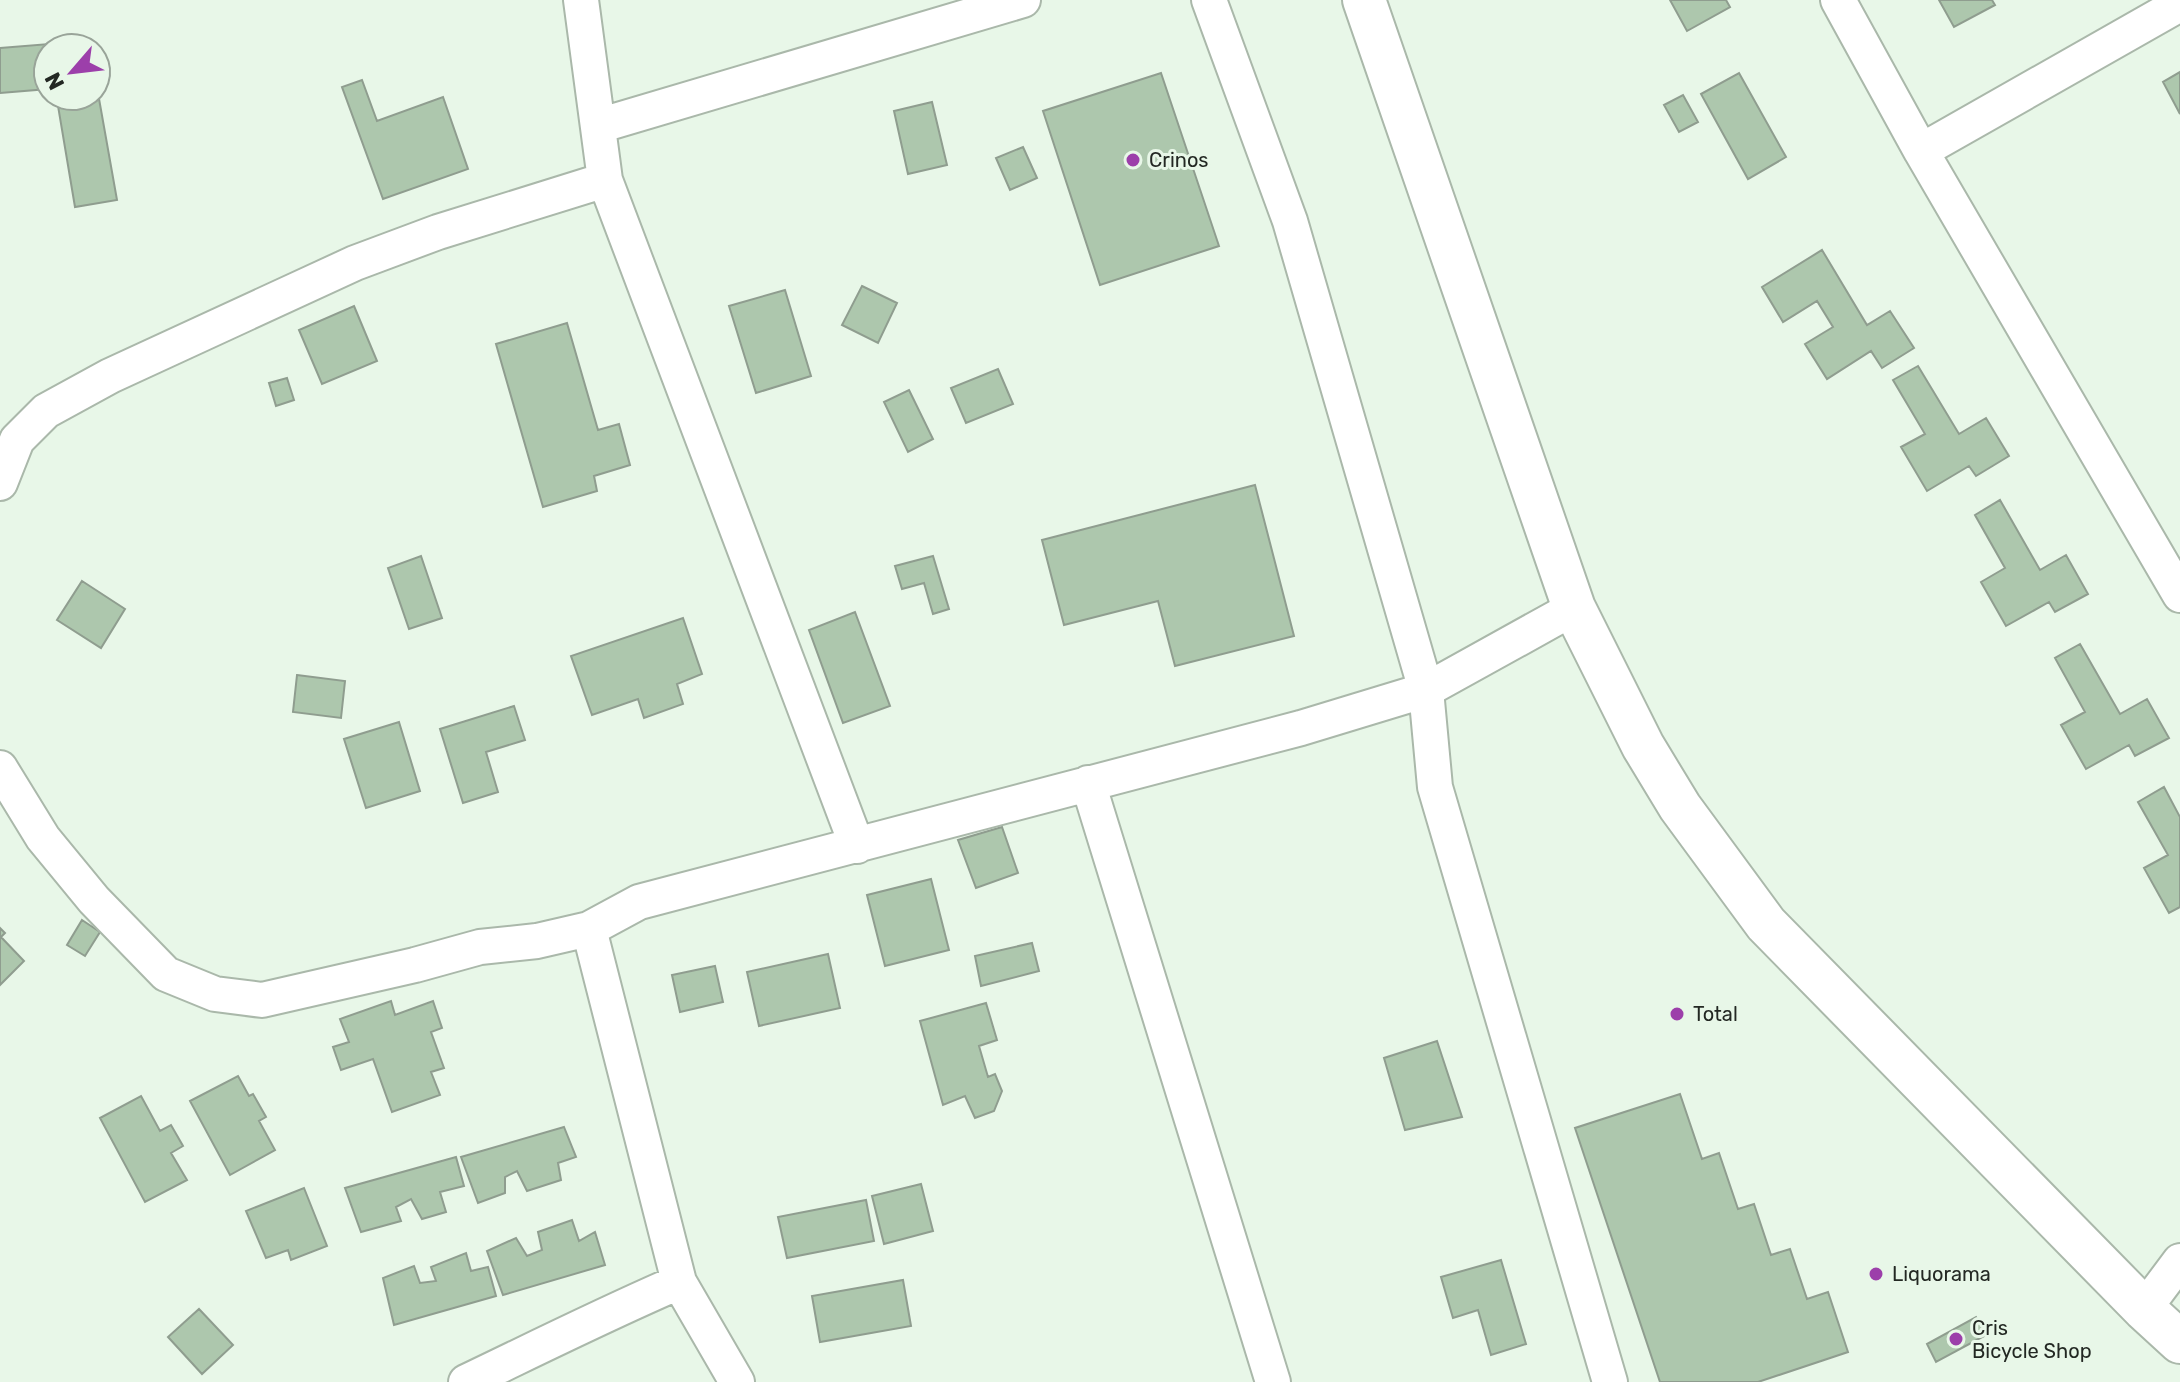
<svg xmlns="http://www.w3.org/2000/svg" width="2180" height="1382" viewBox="0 0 2180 1382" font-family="Rubik,sans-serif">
<rect width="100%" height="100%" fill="#e8f7e8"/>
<path fill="#adc7ad" stroke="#8f9d8f" stroke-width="2" d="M 1670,0 L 1726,0 L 1730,7 L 1687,31 Z
M 1939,0 L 1992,0 L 1995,5 L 1954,27 Z
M 49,44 L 48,89 L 0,93 L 0,48 Z
M 2180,72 L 2180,114 L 2163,82 Z
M 1161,73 L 1219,246 L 1100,285 L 1043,111 Z
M 1739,73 L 1786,157 L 1748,179 L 1701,94 Z
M 362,80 L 377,121 L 443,97 L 468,169 L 383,199 L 342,87 Z
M 96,93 L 98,93 L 117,200 L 75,207 L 57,100 L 96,96 Z
M 1683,95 L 1698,122 L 1679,132 L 1664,105 Z
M 932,102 L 947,165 L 908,174 L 894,111 Z
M 1023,147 L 1037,178 L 1010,190 L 996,158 Z
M 1822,250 L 1867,325 L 1890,311 L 1914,348 L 1882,368 L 1871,351 L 1827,379 L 1805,344 L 1833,327 L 1817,301 L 1783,322 L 1762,287 Z
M 862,286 L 897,303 L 878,343 L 842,325 Z
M 785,290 L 811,376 L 756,393 L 729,306 Z
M 354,306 L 377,361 L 322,384 L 299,330 Z
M 567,323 L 598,430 L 619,424 L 630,465 L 594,476 L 597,491 L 543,507 L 496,344 Z
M 1918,366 L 1959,434 L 1986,418 L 2009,456 L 1976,476 L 1969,466 L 1927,491 L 1901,447 L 1925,434 L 1893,380 Z
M 998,369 L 1013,404 L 966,423 L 951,388 Z
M 287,378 L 294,400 L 276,406 L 269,383 Z
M 909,390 L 933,439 L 908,452 L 884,402 Z
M 1255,485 L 1294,636 L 1175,666 L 1158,601 L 1064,625 L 1042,540 Z
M 2000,500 L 2040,570 L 2066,555 L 2088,594 L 2055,612 L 2049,602 L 2006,626 L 1981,582 L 2005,568 L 1975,515 Z
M 421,556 L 442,618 L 409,629 L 388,568 Z
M 933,556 L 949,609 L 933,614 L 924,583 L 902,589 L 895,566 Z
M 82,581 L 125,609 L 101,648 L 57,620 Z
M 855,612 L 890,706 L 843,723 L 809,630 Z
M 683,618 L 702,674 L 677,684 L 683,704 L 644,718 L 638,699 L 592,715 L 571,656 Z
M 2080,644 L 2120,714 L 2147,699 L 2169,738 L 2135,756 L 2129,745 L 2086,769 L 2061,725 L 2085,712 L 2055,658 Z
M 297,675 L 345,681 L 341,718 L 293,712 Z
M 514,706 L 525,740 L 486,752 L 498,792 L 463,803 L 440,729 Z
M 399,722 L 420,791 L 366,808 L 344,739 Z
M 2164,787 L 2180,817 L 2180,907 L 2169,913 L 2144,868 L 2168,855 L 2138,802 Z
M 1002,827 L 1018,873 L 976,888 L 958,840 Z
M 931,879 L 949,950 L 885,966 L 867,895 Z
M 82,920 L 100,932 L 85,956 L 67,945 Z
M 0,928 L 5,933 L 1,937 L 24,961 L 0,985 Z
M 1032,943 L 1039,971 L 981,986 L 975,956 Z
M 828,954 L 840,1008 L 759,1026 L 747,972 Z
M 715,966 L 723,1002 L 680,1012 L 672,975 Z
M 391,1001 L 395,1015 L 433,1001 L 442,1028 L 431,1032 L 444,1068 L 431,1072 L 440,1095 L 392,1112 L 373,1059 L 341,1070 L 333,1047 L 349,1042 L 340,1019 Z
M 986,1003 L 997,1040 L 979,1046 L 988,1077 L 995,1074 L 1002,1091 L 994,1111 L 975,1118 L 965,1096 L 943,1105 L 920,1021 Z
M 1437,1041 L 1462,1117 L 1405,1130 L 1384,1058 Z
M 238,1076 L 249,1096 L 253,1094 L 266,1117 L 259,1121 L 275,1150 L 230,1175 L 190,1101 Z
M 1680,1094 L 1702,1159 L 1719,1153 L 1738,1209 L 1754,1204 L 1771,1255 L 1790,1249 L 1807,1299 L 1828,1292 L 1848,1352 L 1758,1382 L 1660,1382 L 1575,1128 Z
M 141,1096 L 160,1131 L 171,1125 L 183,1146 L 171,1153 L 187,1180 L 145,1202 L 100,1118 Z
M 564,1127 L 576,1157 L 558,1163 L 561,1180 L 527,1191 L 517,1171 L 505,1177 L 505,1193 L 478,1203 L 461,1157 Z
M 456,1157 L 464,1186 L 440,1192 L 446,1212 L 422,1219 L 411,1199 L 396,1207 L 401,1221 L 361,1232 L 345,1188 Z
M 921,1184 L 933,1231 L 884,1244 L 872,1196 Z
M 304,1188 L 327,1246 L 291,1260 L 288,1250 L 266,1258 L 246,1211 Z
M 866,1200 L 874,1241 L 787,1258 L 778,1217 Z
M 572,1220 L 579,1241 L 595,1232 L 605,1265 L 503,1295 L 487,1251 L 516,1238 L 527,1256 L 542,1250 L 538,1232 Z
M 466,1253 L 471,1271 L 488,1267 L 496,1296 L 394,1325 L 383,1278 L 414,1266 L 420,1283 L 436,1281 L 431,1267 Z
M 1501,1260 L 1526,1344 L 1491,1355 L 1478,1310 L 1453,1318 L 1441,1277 Z
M 903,1280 L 911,1326 L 820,1342 L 812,1296 Z
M 199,1309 L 233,1345 L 202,1374 L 168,1337 Z
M 1976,1317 L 1986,1335 L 1936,1362 L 1927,1344 Z"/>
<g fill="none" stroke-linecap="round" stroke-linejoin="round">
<g stroke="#aab8aa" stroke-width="38">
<path id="minor" d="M 581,0 L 605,180 L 857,846
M 1209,0 L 1290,221 L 1426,690 L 1435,787 L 1610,1382
M 1838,0 L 1921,151 L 2180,595
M 598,126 L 1023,0
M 1921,151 L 2180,4
M 0,483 L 17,440 L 46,411 L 110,376 L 355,263 L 438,232 L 605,180
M 0,768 L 43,838 L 94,900 L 166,974 L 215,994 L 262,1000 L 415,965 L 480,947 L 537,941 L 589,929 L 639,902 L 1301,728 L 1426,690 L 1574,608
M 1088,783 L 1273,1382
M 589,929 L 679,1282 L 737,1382
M 2144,1309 L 2180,1261
M 466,1382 C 537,1348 607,1313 679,1282"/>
</g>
<g stroke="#aab8aa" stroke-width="46">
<path id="tertiary" d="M 1364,0 L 1574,608 L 1643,746 L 1680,807 L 1766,924 L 2144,1309 L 2180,1342"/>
</g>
<use href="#minor" stroke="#fff" stroke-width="34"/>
<use href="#tertiary" stroke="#fff" stroke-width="42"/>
</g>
<g fill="#9c3faa" stroke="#e8f7e8" stroke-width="3">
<circle cx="1133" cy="160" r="8"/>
<circle cx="1677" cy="1014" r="8"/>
<circle cx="1876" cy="1274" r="8"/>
<circle cx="1956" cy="1339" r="8"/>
</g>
<g text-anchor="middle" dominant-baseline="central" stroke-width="6" stroke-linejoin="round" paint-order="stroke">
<g font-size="20" fill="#232823" stroke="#e8f7e8" text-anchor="start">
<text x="1149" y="160">Crinos</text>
<text x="1693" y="1014">Total</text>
<text x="1892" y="1274">Liquorama</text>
<text x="1972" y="1328">Cris<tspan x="1972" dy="23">Bicycle Shop</tspan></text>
</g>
</g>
<g transform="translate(72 72) rotate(242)"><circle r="38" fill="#e8f7e8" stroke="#99a499" stroke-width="2"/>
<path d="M0-6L14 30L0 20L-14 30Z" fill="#9c3faa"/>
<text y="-12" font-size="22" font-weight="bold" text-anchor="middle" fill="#232823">N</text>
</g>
</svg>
